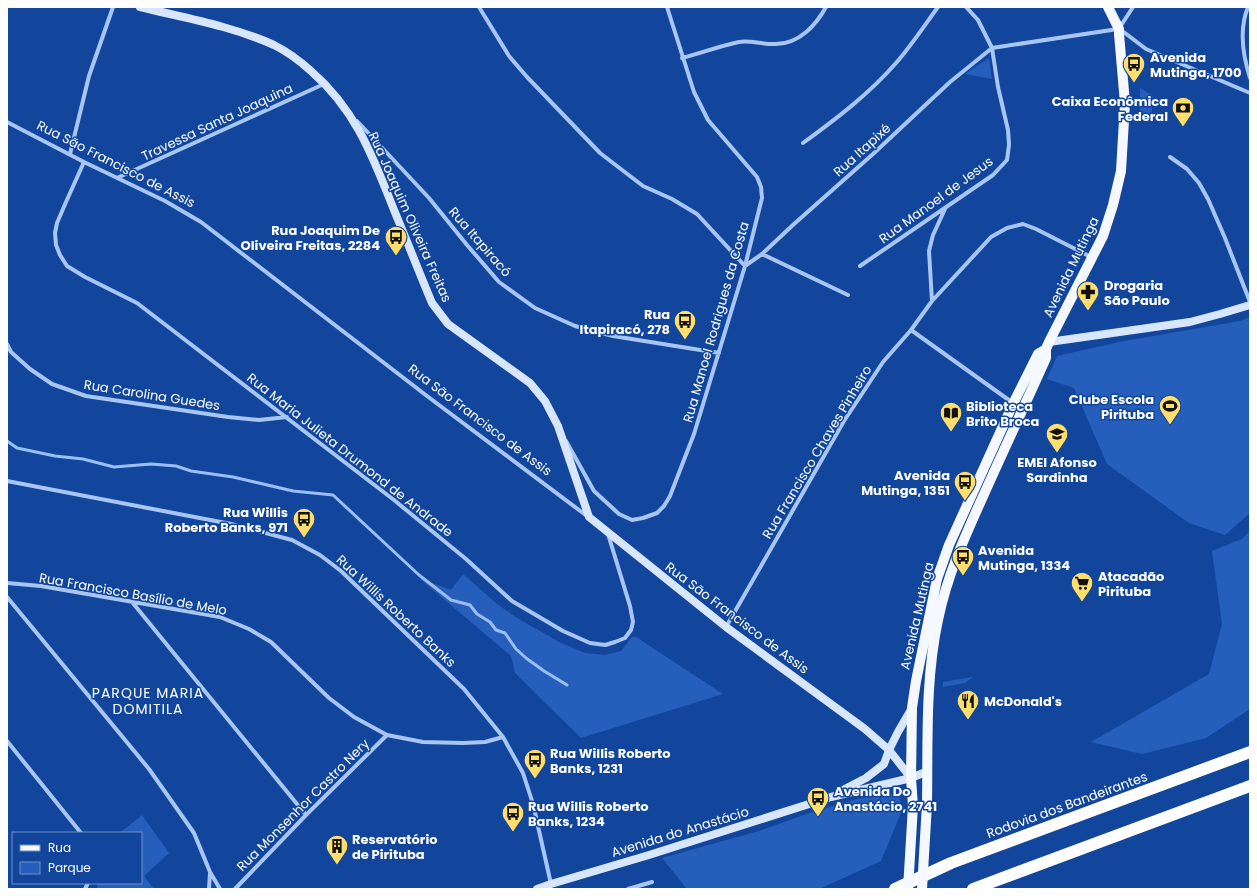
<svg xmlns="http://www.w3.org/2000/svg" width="1257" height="896" viewBox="0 0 1257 896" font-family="Poppins,sans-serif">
<rect width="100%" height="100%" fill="#12469d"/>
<path fill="#255fbb" d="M 989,58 L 992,79 L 965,74 Z
M 1140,88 L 1153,96 L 1151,122 L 1140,119 Z
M 1250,317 L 1250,513 L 1225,535 L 1189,523 L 1107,464 L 1074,388 L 1047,379 L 1057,356 L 1119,342 L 1240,321 Z
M 1250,531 L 1250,709 L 1206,738 L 1142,754 L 1091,742 L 1209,674 L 1222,624 L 1212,551 L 1242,539 Z
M 463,574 L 497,604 L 517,618 L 561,643 L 585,653 L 605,655 L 621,651 L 632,637 L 636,637 L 723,694 L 581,738 L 515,673 L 511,656 L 419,578 L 451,590 Z
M 973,677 L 965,683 L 943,687 L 943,682 Z
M 888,793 L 900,797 L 901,813 L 881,861 L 819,889 L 687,889 L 662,858 L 759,831 L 815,811 L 861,798 Z
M 142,815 L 169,853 L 144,876 L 154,889 L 97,889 L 98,883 L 141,883 L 141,833 L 120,833 Z"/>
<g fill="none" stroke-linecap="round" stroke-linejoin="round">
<path stroke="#9abff7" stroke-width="3" d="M 7,441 L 17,448 L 55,456 L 83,459 L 114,467 L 151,464 L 176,466 L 191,471 L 233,477 L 293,491 L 333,495 L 419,575 L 451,600 L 470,605 L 477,614 L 490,622 L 496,630 L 505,633 L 516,649 L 526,658 L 544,671 L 567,685"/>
<path stroke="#a8c6f4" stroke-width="4" d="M 479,7 L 509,56 L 527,77 L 600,153 L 643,186 L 672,199 L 697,214 L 745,266 L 762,254 L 794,224 L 873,154 L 950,82 L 992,48 L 1118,29
M 1248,7 C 1239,29 1243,56 1250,78
M 1120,27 L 1133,7
M 1121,30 L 1146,49 L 1250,93
M 682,58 C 701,53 720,46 739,42 C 751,40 764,45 776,44 C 799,44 816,25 826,7
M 357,121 L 429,198 L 467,245 L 499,282 L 535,308 L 575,326 L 613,336 L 719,353
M 7,122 L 84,162 L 165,201 L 201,222 L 427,396 L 587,516
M 803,143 C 836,119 869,94 896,63 C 911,46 924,26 938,7
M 70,154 L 89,76 L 113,7
M 1170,157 L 1187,169 L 1199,183 L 1208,199 L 1225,238 L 1250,302
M 84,162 L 66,202 L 57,223 L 55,233 L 56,245 L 60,255 L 67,266 L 85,277 L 137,303 L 394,500 L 466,559 L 512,601 L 563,631 L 590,643 L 605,645 L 615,642 L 625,638 L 631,630 L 633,622 L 630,606 L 608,534
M 117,178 L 324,84
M 762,254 L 848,295
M 860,266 L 993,175 L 1007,160 L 1009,145 L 1008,130 L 998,87 L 992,48 L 978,20 L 966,7
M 932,301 L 929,251 L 933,235 L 945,209
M 911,330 L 1013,403
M 7,344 L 11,352 L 30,369 L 52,384 L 86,396 L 228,417 L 259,420 L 287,417
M 566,441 L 594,491 L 619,514 L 632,520 L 643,518 L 657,513 L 664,506 L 670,496 L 694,434 L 745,266 L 762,198 L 761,187 L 757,177 L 708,120 L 694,92 L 667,7
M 7,481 L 231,524 L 292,540 L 320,555 L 341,571 L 464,689 L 503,737 L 523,773 L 533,804 L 551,884
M 7,583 L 41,586 L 220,617 L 249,629 L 271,642 L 329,698 L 354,717 L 387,735 L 423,742 L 463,743 L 485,742 L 503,737
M 7,597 L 149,769 L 194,833 L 210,872 L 220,889
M 132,602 L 306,815
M 726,627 L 844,421 L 883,362 L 911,330 L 932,301 L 991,237 L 1007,228 L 1023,224 L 1036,229 L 1091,257
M 7,741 L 81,833
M 85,889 L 88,883
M 209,889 L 210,873
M 235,889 L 306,815 L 387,735
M 628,889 L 652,882"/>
<path stroke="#d8e6fd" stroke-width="8" d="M 140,7 C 185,18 232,26 274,45 C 288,52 300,61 311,71 C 356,110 373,157 394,210 C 407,241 419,272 432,303 L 448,324 L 530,383 L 545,401 L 558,426 L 589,517 L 726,627 L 865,729 L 889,750 L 911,778
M 1049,342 L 1190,322 L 1220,314 L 1250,305
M 841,791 L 866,778 L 884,764 L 889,750 L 898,732 L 912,708
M 537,889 L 551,884 L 649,855 L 831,797 L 911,778 L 928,771"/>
<path stroke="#f5f8ff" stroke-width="10" d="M 927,804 C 928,743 925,680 938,620 C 947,575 966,534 985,492 C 1005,447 1026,403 1046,358 L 1046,349 L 1049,342 L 1103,236 L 1113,205 L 1121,171 L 1125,103 L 1119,34 L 1119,29 L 1108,7
M 913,806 L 911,778 L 912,708 L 916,681 L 937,579 L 949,545 L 1013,404 L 1038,354 L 1046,349"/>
<path stroke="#fff" stroke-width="12" d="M 895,889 L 951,863 L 1250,752
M 973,889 L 1250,786"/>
<path stroke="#f5f8ff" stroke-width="10" d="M 908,889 L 913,806
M 922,889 L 927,804"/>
</g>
<defs>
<g id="bus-pin" transform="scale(1.15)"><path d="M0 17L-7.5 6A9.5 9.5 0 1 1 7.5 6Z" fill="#ffde6b" stroke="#12469d"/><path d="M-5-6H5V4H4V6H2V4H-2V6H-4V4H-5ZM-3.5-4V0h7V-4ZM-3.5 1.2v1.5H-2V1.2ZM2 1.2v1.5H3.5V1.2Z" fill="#111"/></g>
<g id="bank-pin" transform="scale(1.15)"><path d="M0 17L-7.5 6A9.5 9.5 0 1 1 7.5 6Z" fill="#ffde6b" stroke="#12469d"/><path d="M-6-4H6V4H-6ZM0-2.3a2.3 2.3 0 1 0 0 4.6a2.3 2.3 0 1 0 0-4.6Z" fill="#111"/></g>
<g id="pharmacy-pin" transform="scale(1.15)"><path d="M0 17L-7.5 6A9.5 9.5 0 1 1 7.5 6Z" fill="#ffde6b" stroke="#12469d"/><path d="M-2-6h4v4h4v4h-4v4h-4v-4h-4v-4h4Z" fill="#111"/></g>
<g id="stadium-pin" transform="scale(1.15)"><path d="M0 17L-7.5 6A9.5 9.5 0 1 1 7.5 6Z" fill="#ffde6b" stroke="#12469d"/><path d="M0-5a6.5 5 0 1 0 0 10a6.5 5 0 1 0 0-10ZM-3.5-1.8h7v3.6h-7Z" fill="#111"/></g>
<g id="library-pin" transform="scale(1.15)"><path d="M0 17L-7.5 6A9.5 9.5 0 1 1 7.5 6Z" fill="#ffde6b" stroke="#12469d"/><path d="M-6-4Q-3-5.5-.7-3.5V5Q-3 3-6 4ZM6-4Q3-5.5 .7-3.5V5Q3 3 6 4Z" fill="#111"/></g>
<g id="school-pin" transform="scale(1.15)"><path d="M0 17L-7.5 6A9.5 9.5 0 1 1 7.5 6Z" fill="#ffde6b" stroke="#12469d"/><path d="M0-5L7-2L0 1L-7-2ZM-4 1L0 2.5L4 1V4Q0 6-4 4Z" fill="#111"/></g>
<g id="supermarket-pin" transform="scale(1.15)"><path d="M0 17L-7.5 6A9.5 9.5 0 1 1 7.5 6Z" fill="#ffde6b" stroke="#12469d"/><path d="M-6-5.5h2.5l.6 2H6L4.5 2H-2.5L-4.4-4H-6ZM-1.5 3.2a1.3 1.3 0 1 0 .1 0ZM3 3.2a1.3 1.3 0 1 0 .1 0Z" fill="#111"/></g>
<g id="restaurant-pin" transform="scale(1.15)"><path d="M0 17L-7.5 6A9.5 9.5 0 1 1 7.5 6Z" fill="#ffde6b" stroke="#12469d"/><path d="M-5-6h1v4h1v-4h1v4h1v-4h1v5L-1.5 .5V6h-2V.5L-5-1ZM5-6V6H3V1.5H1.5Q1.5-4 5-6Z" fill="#111"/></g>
<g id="building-pin" transform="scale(1.15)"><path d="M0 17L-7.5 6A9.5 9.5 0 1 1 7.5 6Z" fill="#ffde6b" stroke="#12469d"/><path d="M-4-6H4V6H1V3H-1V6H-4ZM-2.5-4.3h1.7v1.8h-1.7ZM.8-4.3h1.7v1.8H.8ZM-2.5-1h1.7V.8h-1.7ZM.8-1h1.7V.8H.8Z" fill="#111"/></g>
</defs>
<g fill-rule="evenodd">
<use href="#bus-pin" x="1134" y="64"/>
<use href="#bank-pin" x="1183" y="108"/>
<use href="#bus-pin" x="396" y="237"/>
<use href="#pharmacy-pin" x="1088" y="292"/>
<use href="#bus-pin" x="685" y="321"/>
<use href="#stadium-pin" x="1170" y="406"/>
<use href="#library-pin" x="951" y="413"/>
<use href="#school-pin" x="1057" y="434"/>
<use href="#bus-pin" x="965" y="482"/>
<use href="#bus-pin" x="304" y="519"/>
<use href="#bus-pin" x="963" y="557"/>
<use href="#supermarket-pin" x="1082" y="583"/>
<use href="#restaurant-pin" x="968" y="701"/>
<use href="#bus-pin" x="535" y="760"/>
<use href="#bus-pin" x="818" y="798"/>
<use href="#bus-pin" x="513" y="813"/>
<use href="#building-pin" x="337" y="846"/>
</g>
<g text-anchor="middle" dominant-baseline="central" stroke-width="3" stroke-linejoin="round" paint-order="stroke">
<g font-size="13" font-weight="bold" fill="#fff" stroke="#12469d" text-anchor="start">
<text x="1150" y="57">Avenida<tspan x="1150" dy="15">Mutinga, 1700</tspan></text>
<text x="1168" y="101" text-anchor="end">Caixa Econômica<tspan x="1168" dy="15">Federal</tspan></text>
<text x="380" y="230" text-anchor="end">Rua Joaquim De<tspan x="380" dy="15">Oliveira Freitas, 2284</tspan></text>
<text x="1104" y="285">Drogaria<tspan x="1104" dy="15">São Paulo</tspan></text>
<text x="670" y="314" text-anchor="end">Rua<tspan x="670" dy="15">Itapiracó, 278</tspan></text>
<text x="1154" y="399" text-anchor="end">Clube Escola<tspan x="1154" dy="15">Pirituba</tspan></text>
<text x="966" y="406">Biblioteca<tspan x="966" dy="15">Brito Broca</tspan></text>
<text x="1057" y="462" text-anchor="middle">EMEI Afonso<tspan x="1057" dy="15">Sardinha</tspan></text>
<text x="950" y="475" text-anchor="end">Avenida<tspan x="950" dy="15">Mutinga, 1351</tspan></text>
<text x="288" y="512" text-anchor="end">Rua Willis<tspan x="288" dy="15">Roberto Banks, 971</tspan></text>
<text x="978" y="550">Avenida<tspan x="978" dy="15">Mutinga, 1334</tspan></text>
<text x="1098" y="576">Atacadão<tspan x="1098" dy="15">Pirituba</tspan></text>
<text x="984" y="701">McDonald's</text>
<text x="550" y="753">Rua Willis Roberto<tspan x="550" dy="15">Banks, 1231</tspan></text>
<text x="834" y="791">Avenida Do<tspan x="834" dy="15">Anastácio, 2741</tspan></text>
<text x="528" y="806">Rua Willis Roberto<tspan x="528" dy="15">Banks, 1234</tspan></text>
<text x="352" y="839">Reservatório<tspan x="352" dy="15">de Pirituba</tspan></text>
</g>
<g font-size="13" fill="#fff" stroke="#12469d">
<text transform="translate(217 122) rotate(-25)">Travessa Santa Joaquina</text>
<text transform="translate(862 150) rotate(-42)">Rua Itapixé</text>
<text transform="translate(116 164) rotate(27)">Rua São Francisco de Assis</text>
<text transform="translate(936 200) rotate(-36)">Rua Manoel de Jesus</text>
<text transform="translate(410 217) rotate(66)">Rua Joaquim Oliveira Freitas</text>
<text transform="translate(480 242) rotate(49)">Rua Itapiracó</text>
<text transform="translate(1071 267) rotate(-64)">Avenida Mutinga</text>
<text transform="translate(716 322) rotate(-74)">Rua Manoel Rodrigues da Costa</text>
<text transform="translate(152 395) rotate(9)">Rua Carolina Guedes</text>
<text transform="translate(480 420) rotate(37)">Rua São Francisco de Assis</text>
<text transform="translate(817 452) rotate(-59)">Rua Francisco Chaves Pinheiro</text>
<text transform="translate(350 455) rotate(38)">Rua Maria Julieta Drumond de Andrade</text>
<text transform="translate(133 594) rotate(10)">Rua Francisco Basílio de Melo</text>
<text transform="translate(396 611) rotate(43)">Rua Willis Roberto Banks</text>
<text transform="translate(917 616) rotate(-77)">Avenida Mutinga</text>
<text transform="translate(737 618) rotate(37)">Rua São Francisco de Assis</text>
<text transform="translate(303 805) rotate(-45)">Rua Monsenhor Castro Nery</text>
<text transform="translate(1067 805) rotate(-20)">Rodovia dos Bandeirantes</text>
<text transform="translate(680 832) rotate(-17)">Avenida do Anastácio</text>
</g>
<g font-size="14" letter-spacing="1" fill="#fff" stroke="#12469d">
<text x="148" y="693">PARQUE MARIA<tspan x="148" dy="16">DOMITILA</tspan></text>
</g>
</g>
<rect width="1257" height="896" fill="none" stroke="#ffffff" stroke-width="16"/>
<rect x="12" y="832" width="130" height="52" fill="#12469d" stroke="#7190c4"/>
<rect x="20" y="845" width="20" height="6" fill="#f5f8ff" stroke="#7190c4"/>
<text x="48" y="852" font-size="12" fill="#ffffff">Rua</text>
<rect x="20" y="862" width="20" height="12" fill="#255fbb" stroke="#7190c4"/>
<text x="48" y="872" font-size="12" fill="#ffffff">Parque</text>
</svg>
